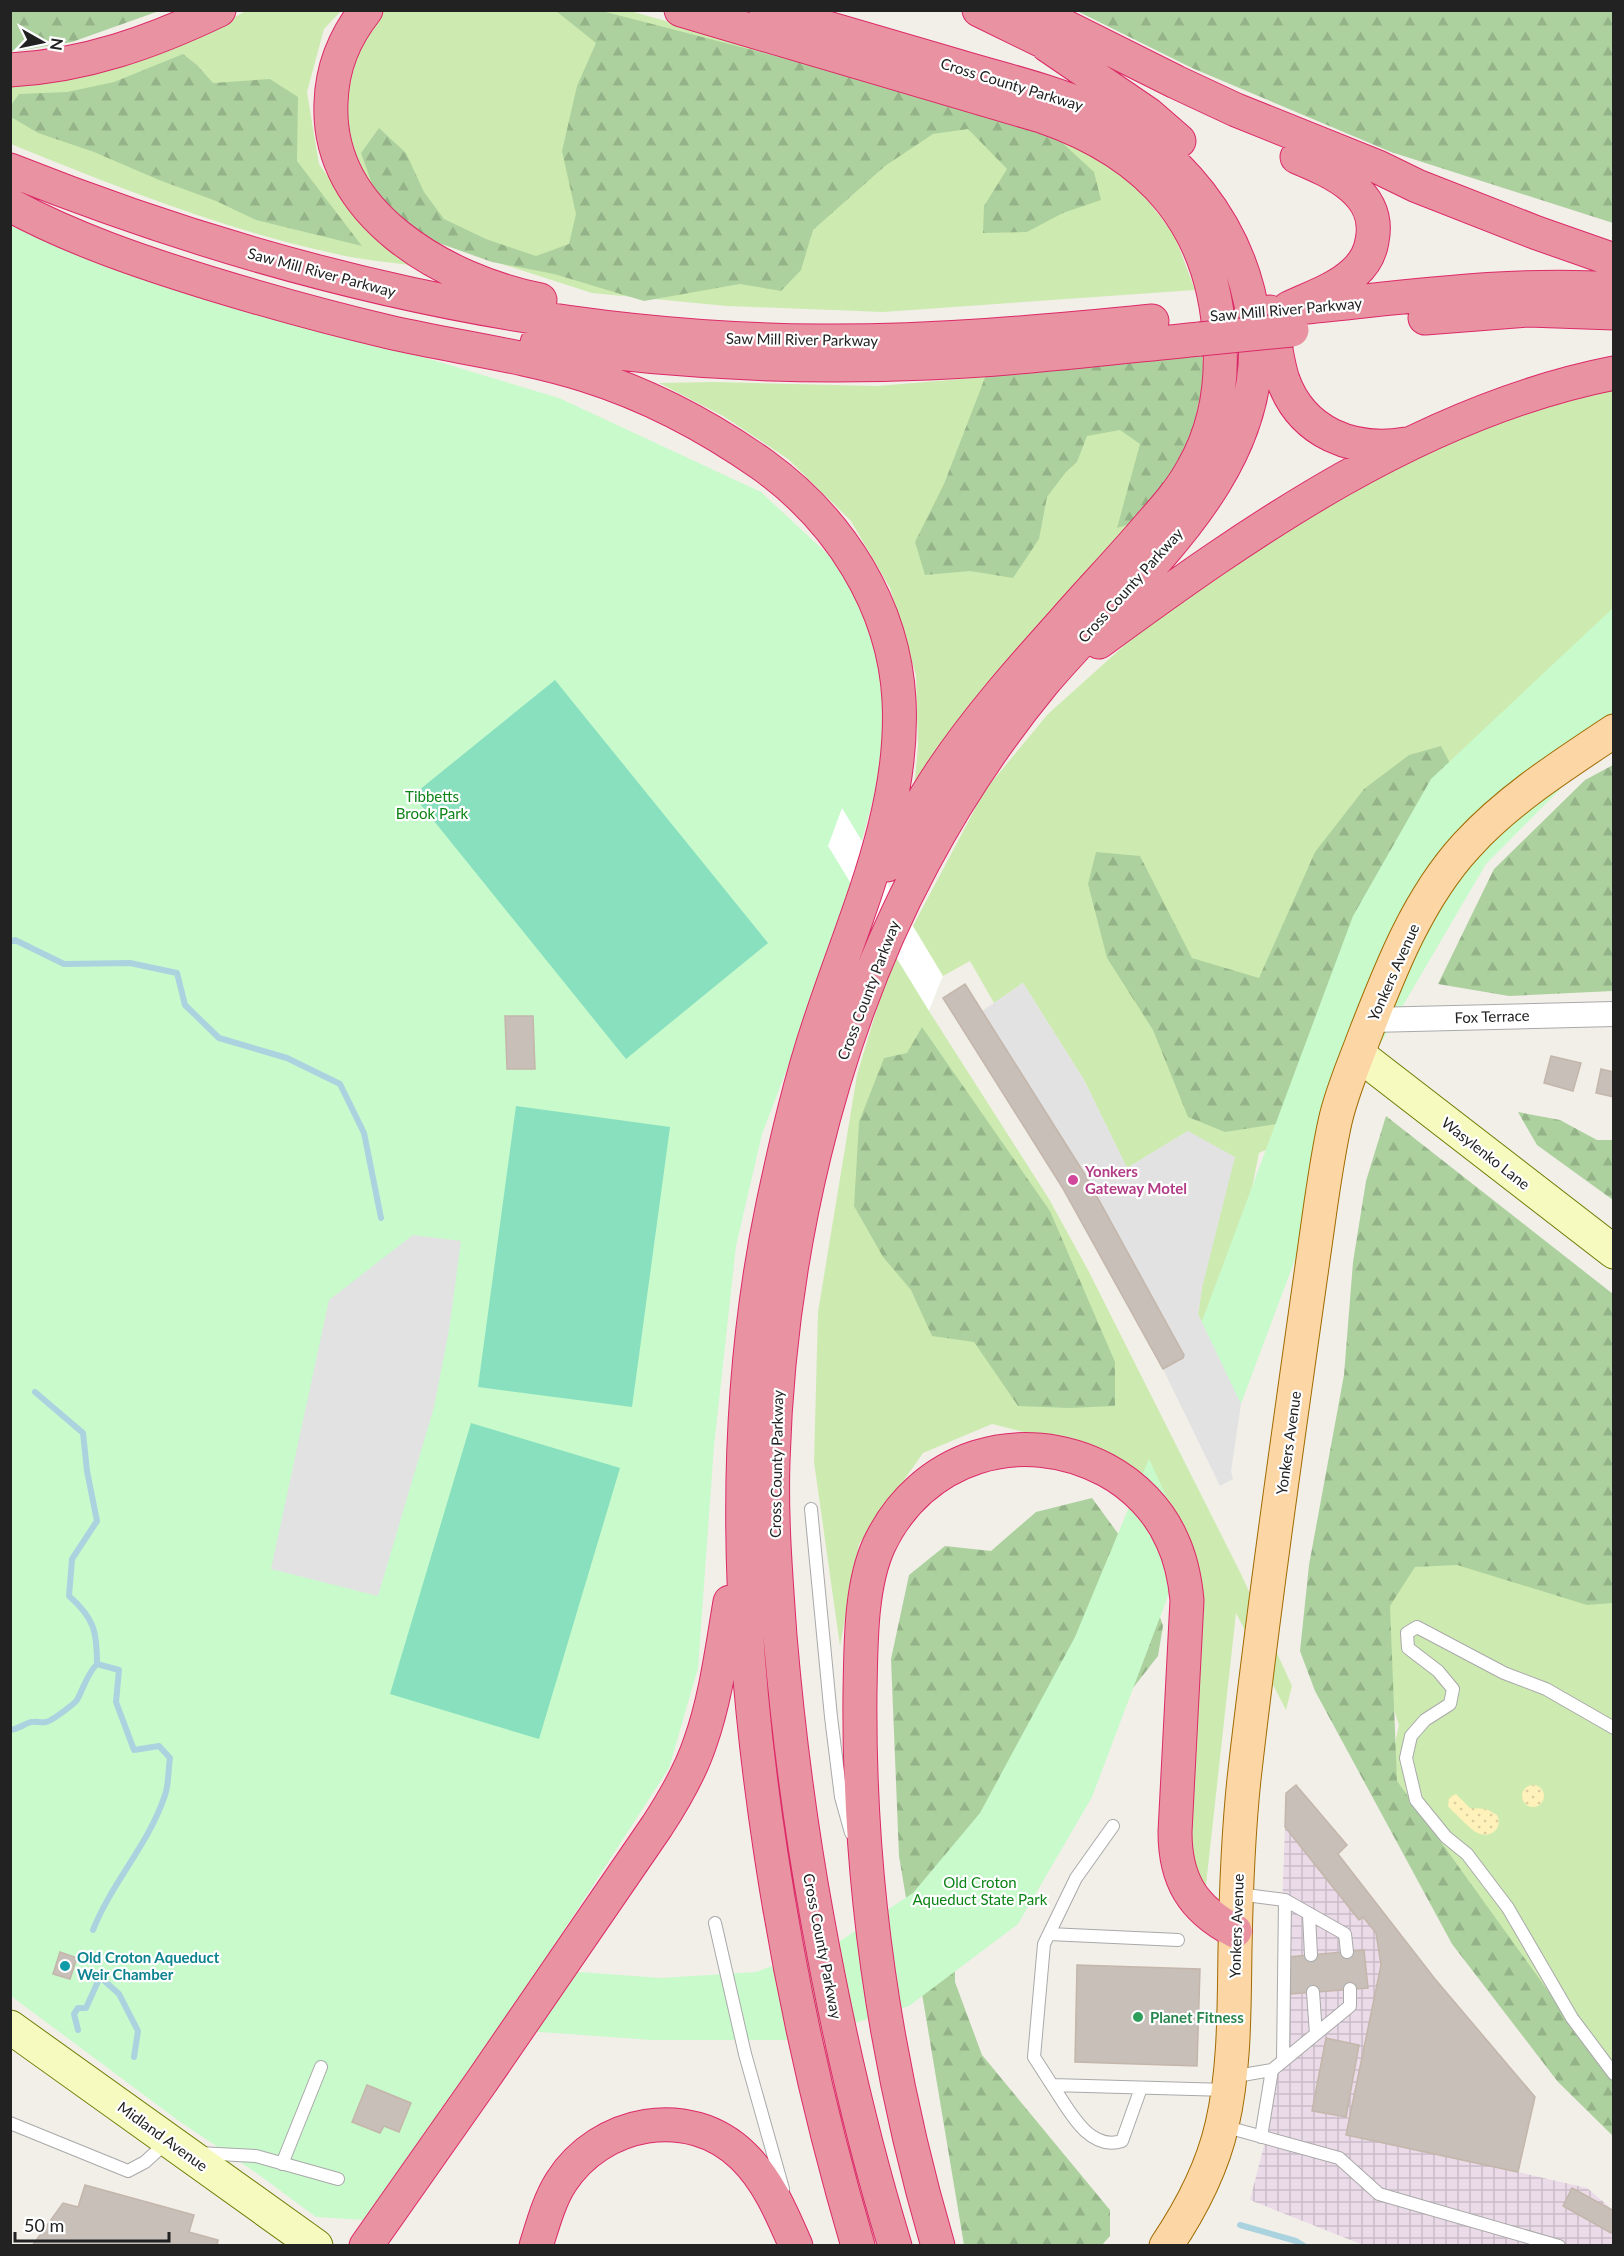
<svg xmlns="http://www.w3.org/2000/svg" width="1624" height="2256" viewBox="0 0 1624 2256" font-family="Lato,sans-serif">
<defs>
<pattern id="industrial-grid" width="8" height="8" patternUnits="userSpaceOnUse" patternTransform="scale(1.5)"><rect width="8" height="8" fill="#ebdbe8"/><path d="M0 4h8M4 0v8" fill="none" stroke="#c9bcc7"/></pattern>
<pattern id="forest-firs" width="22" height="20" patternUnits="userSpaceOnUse" patternTransform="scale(1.5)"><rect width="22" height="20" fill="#add19e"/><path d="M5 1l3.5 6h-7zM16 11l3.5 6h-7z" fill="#95b388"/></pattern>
<pattern id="sand-dots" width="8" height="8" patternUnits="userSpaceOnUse" patternTransform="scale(1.5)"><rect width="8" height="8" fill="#fff1ba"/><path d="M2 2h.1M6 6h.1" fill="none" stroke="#dacea0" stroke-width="1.8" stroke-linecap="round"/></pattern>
</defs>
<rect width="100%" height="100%" fill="#f2efe9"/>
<path fill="url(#industrial-grid)" d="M 1285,1827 L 1359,1920 L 1363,1917 L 1376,1933 L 1518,2172 L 1587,2188 L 1613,2210 L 1613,2245 L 1363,2245 L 1250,2200 L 1271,2118 L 1277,2041 Z"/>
<path fill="#cdebb0" d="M 246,11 L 341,11 L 324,29 L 307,92 L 319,164 L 360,222 L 418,266 C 389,262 360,260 332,253 C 221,229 115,186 11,144 L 11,76 L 231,19 Z
M 382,11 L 630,11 L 1045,126 L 1130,178 L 1174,234 L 1195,290 L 883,312 L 727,306 L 592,293 L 486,259 L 423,237 L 378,201 L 353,151 L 345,108 L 357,54 Z
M 1211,353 L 1213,383 L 1177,481 L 913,799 L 918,747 L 916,675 L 890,588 L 851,521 L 788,459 L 723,416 L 659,383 L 714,382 L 877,386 L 986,377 Z
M 1613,384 L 1613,687 L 1285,1141 L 1259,1153 L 1224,1327 L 1210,1339 L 1198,1314 L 1202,1288 L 1188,1131 L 1127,1168 L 1084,1080 L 1023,983 L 994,1003 L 970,961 L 943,976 L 929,1011 L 1049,1199 L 1088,1270 L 1241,1574 L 1292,1686 L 1286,1710 L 1236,1613 L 1205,1894 L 1188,1874 L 1193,1577 L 1092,1449 L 992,1424 L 923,1453 L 859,1544 L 840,1646 L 814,1462 L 818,1312 L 857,1075 L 887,975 L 985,790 L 1048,714 L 1157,616 L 1291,518 L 1429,447 L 1575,391 Z
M 1363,1555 L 1613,1568 L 1613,2105 L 1386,1785 L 1399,1725 L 1361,1610 Z"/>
<path fill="url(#forest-firs)" d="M 11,10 L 159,10 L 159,11 L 72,42 L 11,52 Z
M 556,11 L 602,11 L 999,114 L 1056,137 L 1094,172 L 1101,200 L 1063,213 L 1027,232 L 983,233 L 984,206 L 1007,169 L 968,129 L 933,134 L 885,166 L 813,230 L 801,270 L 781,291 L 740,284 L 644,301 L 554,274 L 492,262 L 436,242 L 378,201 L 361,153 L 379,128 L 406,153 L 424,192 L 444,219 L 486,239 L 536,256 L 569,244 L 576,214 L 562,151 L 577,86 L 596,43 Z
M 1077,11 L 1613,11 L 1613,223 L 1391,152 L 1192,68 Z
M 183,54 L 197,65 L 213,83 L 270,79 L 298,97 L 297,161 L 362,246 L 256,220 L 216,201 L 159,180 L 94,152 L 38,133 L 11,117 L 11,105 L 19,94 L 67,92 L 114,82 Z
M 1202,354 L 1204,379 L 1192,432 L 1175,473 L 1143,520 L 1117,528 L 1140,444 L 1120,430 L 1087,436 L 1077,462 L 1066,472 L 1047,497 L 1039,539 L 1013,578 L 970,571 L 925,575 L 915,542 L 944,484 L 986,375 Z
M 1441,746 L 1462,786 L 1290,1122 L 1225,1132 L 1188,1117 L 1153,1030 L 1107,958 L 1088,884 L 1096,852 L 1140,856 L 1192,958 L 1259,978 L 1315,852 L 1364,789 L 1409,755 Z
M 1613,765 L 1613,991 L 1509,996 L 1438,984 L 1494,869 L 1585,780 Z
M 922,1027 L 1050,1211 L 1115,1362 L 1115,1406 L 1069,1408 L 1018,1406 L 974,1342 L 932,1336 L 911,1290 L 883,1257 L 854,1206 L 859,1122 L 884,1058 L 907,1053 Z
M 1518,1112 L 1560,1120 L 1597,1140 L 1613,1140 L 1613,1200 L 1537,1145 Z
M 1386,1116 L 1613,1294 L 1613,1603 L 1587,1605 L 1457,1565 L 1415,1567 L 1390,1606 L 1397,1781 L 1613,2081 L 1613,2136 L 1558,2082 L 1452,1944 L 1315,1691 L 1300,1651 L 1309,1565 L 1344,1375 L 1353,1262 L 1366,1181 Z
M 1092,1498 L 1144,1569 L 1163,1626 L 1158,1656 L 1104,1725 L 955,1941 L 955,1982 L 982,2055 L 1110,2210 L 1110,2236 L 1102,2245 L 964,2245 L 899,1856 L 891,1659 L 909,1575 L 945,1546 L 991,1551 L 1036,1512 Z"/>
<path fill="url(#sand-dots)" d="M1522 1796a11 11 0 1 1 22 0a11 11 0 1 1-22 0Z
M 1456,1794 L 1470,1808 L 1486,1809 L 1497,1815 C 1504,1829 1489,1840 1476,1832 C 1473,1831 1450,1809 1448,1806 L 1449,1798 Z"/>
<path fill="#c8facc" d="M 10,226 L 267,310 L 559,398 L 761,492 L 864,588 L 889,696 L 885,755 L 849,888 L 795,1048 L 762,1134 L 736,1246 L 714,1446 L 698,1668 L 669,1768 L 539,1969 L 661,1978 L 756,1972 L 840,1941 L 913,1893 L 980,1813 L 1075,1637 L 1149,1459 L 1188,1543 L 1092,1797 L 1018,1924 L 909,2006 L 801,2040 L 652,2040 L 498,2029 L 366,2220 L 316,2217 L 255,2172 L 179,2121 L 11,1996 Z
M 1613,608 L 1613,736 L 1486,864 L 1368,1065 L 1233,1425 L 1195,1340 L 1353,916 L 1431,779 Z"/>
<path fill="#88e0be" d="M 555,680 L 768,943 L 626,1059 L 413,795 Z
M 516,1106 L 670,1127 L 632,1407 L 478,1387 Z
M 471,1423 L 620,1468 L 539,1739 L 390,1694 Z"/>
<path fill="#e2e2e2" d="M 1023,983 L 1084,1080 L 1127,1168 L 1188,1131 L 1235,1157 L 1202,1288 L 1198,1314 L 1241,1404 L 1231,1471 L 1233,1479 L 1220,1486 L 1163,1369 L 1183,1358 L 1184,1355 L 1084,1173 L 982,1011 Z
M 413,1235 L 461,1241 L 449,1330 L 434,1407 L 378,1596 L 271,1569 L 329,1300 Z"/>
<path fill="#fff" d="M 842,808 L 943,976 L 929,1011 L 828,846 Z"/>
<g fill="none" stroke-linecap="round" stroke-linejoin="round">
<path stroke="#aad3df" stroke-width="6" d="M 10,942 L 15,940 L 64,964 L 130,963 L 177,973 L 185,1005 L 219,1038 L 287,1058 L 340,1084 L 364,1133 L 381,1218
M 35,1392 L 83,1433 L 87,1471 L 97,1521 L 72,1559 L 69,1596 C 94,1618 97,1631 97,1664 L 119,1670 L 116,1702 L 134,1750 L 159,1746 L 170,1758 C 168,1770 169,1784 165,1795 C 149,1844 112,1882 93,1930
M 10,1730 C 18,1729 21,1726 28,1723 C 33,1720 40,1723 46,1722 C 52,1721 74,1704 77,1700 C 84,1687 87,1674 97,1664
M 78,2030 L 74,2014 L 78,2008 L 86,2008 L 100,1977 L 119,1994 L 138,2031 L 134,2057
M 1240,2225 L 1296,2241 L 1304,2246"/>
</g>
<path fill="#c7bfb8" stroke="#c4b6ab" stroke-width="1.5" d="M 965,984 L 1084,1173 L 1184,1355 L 1183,1358 L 1163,1369 L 1062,1187 L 943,998 Z
M 505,1016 L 533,1016 L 535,1069 L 507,1069 Z
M 1551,1056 L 1581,1063 L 1573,1091 L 1544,1083 Z
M 1601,1069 L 1614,1072 L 1614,1097 L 1596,1093 Z
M 1296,1785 L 1347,1845 L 1338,1854 L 1435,1979 L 1535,2097 L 1518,2172 L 1346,2135 L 1381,1965 L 1376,1933 L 1363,1917 L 1359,1920 L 1285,1827 L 1286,1793 Z
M 1364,1950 L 1368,1988 L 1291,1994 L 1288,1957 Z
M 60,1952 L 77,1958 L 70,1979 L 53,1974 Z
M 1077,1965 L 1200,1969 L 1197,2066 L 1075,2062 Z
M 1326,2038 L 1359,2045 L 1346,2117 L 1312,2111 Z
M 367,2085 L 411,2103 L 399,2132 L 384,2126 L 380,2133 L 352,2122 Z
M 85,2185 L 194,2215 L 189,2232 L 218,2240 L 217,2246 L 32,2246 L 63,2203 L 78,2207 Z
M 1572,2188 L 1614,2211 L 1614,2229 L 1611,2233 L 1563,2206 Z"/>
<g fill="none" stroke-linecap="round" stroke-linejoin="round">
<g stroke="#a9a9a9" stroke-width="14">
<path id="lane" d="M 811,1509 L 831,1717 L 841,1797 L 851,1833
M 1614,1728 L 1546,1689 L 1504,1673 L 1417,1627 L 1407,1633 L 1408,1648 L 1438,1671 L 1453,1689 L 1450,1704 L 1425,1720 L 1411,1736 L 1406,1758 L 1416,1800 L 1446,1837 L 1467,1854 L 1508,1908 L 1572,2018 L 1614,2074
M 1113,1826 L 1076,1878 L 1044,1944 L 1034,2057 L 1052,2085 L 1227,2090
M 1238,1894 L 1285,1900 L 1345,1934 L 1347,1952
M 1309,1915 L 1311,1955
M 715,1923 L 745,2054 L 783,2189
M 1049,1934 L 1178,1940
M 1313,1992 L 1316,2034
M 1283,2061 L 1350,2006 L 1350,1989
M 1231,2077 L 1272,2070 L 1283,2061 L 1285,1900
M 1052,2085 C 1068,2108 1088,2152 1122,2141 L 1141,2088
M 10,2123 L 128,2171 L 145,2162 L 168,2141
M 1223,2126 L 1339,2158 L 1379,2194 L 1559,2246
M 1261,2137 L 1272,2070
M 199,2153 L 256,2156 L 338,2179
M 282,2164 L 321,2067"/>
</g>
<g stroke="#a9a9a9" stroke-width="26">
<path id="street" d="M 1371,1020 L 1614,1014"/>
</g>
<g stroke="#707d05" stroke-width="35">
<path id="secondary" d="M 1358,1054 L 1614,1252
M 10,2027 L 316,2246"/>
</g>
<g stroke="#a06b00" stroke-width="35">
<path id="primary" d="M 1166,2246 C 1191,2209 1212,2169 1222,2125 C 1235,2069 1234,2008 1235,1950 C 1236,1893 1238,1836 1244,1779 C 1266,1587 1294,1395 1321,1203 C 1325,1176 1329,1149 1335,1122 C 1341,1094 1353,1067 1363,1040 C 1389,973 1417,899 1467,845 C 1509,799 1563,765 1614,731"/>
</g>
<g stroke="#dc2a67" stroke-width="35">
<path id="highway" d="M 366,10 C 344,38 332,67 331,103 C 326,214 445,281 540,300
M 681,10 L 1041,116 C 1152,154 1215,226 1220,345 C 1222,388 1215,430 1193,468 C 1182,489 1166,507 1150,525 C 1123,557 1093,588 1065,620 C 1022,668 978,717 942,771 C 922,801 904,833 887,865
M 766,10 C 831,29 896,48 961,67 C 1004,80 1048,90 1089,108 C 1177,146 1242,227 1254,323 C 1273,475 1130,579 1043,683 C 997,739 957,799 923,863 C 828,1040 779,1260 773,1461 C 771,1519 776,1578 780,1636 C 788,1730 800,1824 817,1917 C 837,2028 862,2138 895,2246
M 979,10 L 1067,53
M 1032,10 L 1176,82 L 1236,110 L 1378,167 L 1417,186 L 1537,233 L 1614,260
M 1047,45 L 1148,114 L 1179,141
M 10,70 C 85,66 152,42 219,10
M 10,170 C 269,273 540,339 819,341 C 931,342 1041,332 1152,321
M 10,205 C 73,239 141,262 209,283 C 268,301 329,318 389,332 C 454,347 522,355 585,375 C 649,395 709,427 763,465 C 839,520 894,605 899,700 C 905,812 854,918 820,1022 C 800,1081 786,1143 773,1204 C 728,1419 738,1638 771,1854 C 791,1986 820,2117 858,2246
M 1307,307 C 1409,297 1511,282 1614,289
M 1289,308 C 1310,298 1337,289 1354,273 C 1364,264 1370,254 1372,241 C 1382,193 1333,172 1297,157
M 1270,312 C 1274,334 1276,359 1283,380 C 1302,433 1353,453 1406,444
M 1425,318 L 1528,310 L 1614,313
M 537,343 C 667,362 798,369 928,363 C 1019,359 1110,348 1200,339
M 1099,642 C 1253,529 1422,411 1614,373
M 366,2246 L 482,2081 L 657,1826 C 674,1800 690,1773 700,1743 C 716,1698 722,1649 730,1602
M 536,2246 C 543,2224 549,2201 561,2182 C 600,2121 689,2103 743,2156 C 768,2180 782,2214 796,2246
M 938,2246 C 885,2065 858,1880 860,1692 C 861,1646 860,1587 879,1545 C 921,1456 1021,1425 1106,1470 C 1134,1485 1159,1510 1172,1540 C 1181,1559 1185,1579 1187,1600 L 1175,1832 C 1175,1879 1192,1909 1235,1931"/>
</g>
<use href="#lane" stroke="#fff" stroke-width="12"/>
<use href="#street" stroke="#fff" stroke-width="24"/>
<use href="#secondary" stroke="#f7fabf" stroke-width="33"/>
<use href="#primary" stroke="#fcd6a4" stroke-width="33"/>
<use href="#highway" stroke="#e892a2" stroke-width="33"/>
<g stroke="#dc2a67" stroke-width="35" stroke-linecap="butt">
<path id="highway-bridge" d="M 1200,339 L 1292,330"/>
</g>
<use href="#highway-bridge" stroke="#e892a2" stroke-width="33"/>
</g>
<circle fill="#d1479c" stroke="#fff" stroke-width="2" cx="1073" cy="1180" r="6"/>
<circle fill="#0f9aa8" stroke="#fff" stroke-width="2" cx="65" cy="1966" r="6"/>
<circle fill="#2e9e5b" stroke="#fff" stroke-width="2" cx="1138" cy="2017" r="6"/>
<g text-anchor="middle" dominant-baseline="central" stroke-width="4.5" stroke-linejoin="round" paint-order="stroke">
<g font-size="15" fill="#222" stroke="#fff">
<text transform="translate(1012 84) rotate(17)">Cross County Parkway</text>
<text transform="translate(322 272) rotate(15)">Saw Mill River Parkway</text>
<text transform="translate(1286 309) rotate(-5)">Saw Mill River Parkway</text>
<text transform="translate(802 339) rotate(1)">Saw Mill River Parkway</text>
<text transform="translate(1130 585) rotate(-48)">Cross County Parkway</text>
<text transform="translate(1393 972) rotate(-66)">Yonkers Avenue</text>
<text transform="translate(868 990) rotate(-69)">Cross County Parkway</text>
<text transform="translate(1492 1016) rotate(-2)">Fox Terrace</text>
<text transform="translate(1486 1153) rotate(38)">Wasylenko Lane</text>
<text transform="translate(1288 1443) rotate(-82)">Yonkers Avenue</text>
<text transform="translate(776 1464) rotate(-89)">Cross County Parkway</text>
<text transform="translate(1236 1926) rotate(-88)">Yonkers Avenue</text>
<text transform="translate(823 1946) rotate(79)">Cross County Parkway</text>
<text transform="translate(163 2136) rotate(36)">Midland Avenue</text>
</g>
<g font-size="15" fill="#0c8416" stroke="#fff">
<text x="432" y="796">Tibbetts<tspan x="432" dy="17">Brook Park</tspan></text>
<text x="980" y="1882">Old Croton<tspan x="980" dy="17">Aqueduct State Park</tspan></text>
</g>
<g font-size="15" font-weight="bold" fill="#b23c85" stroke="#fff" text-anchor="start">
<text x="1085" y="1171">Yonkers<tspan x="1085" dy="17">Gateway Motel</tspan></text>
</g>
<g font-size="15" font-weight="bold" fill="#0d838f" stroke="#fff" text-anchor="start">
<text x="77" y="1957">Old Croton Aqueduct<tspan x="77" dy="17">Weir Chamber</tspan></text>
</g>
<g font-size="15" font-weight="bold" fill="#27864d" stroke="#fff" text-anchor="start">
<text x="1150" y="2017">Planet Fitness</text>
</g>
</g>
<rect width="1624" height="2256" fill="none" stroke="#222222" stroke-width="24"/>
<g transform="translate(42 42) rotate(99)" stroke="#ffffff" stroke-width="4.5" paint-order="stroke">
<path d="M0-4.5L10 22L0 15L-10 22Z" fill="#222222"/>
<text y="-9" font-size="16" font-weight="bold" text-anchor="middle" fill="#222222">N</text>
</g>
<path d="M15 2232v9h154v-9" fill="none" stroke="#222222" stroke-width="3"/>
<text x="24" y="2232" font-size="18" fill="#222222" stroke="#ffffff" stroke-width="4.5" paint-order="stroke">50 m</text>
</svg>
